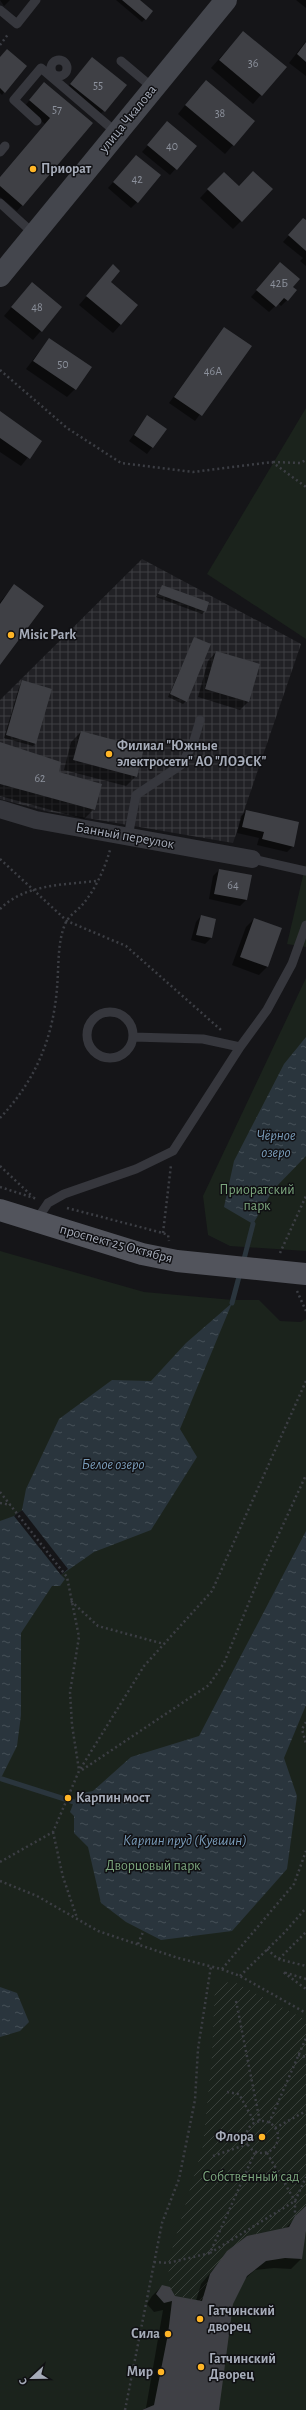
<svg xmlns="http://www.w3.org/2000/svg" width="306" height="2410" viewBox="0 0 306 2410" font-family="'Alegreya Sans',sans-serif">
<defs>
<pattern id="industrial-grid" width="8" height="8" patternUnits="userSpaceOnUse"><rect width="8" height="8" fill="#212125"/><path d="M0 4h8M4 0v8" fill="none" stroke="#3e3f43"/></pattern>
<pattern id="garden-furrows" width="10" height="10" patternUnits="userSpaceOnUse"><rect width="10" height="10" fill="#1b231c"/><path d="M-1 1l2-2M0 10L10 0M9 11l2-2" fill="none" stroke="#39403b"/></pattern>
<pattern id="water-ripples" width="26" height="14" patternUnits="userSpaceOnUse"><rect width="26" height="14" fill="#2a353d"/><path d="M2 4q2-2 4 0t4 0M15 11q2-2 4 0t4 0" fill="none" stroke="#465057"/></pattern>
</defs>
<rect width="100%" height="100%" fill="#151518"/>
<path fill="url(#industrial-grid)" d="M 142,559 L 301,644 L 233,843 L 46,811 L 0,799 L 0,700 Z"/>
<path fill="#1b231c" d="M 306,408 L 306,639 L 207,574 Z
M 306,863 L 306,947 L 287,944 Z
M 306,978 L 306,1251 L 230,1246 L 208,1235 L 203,1196 Z
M 0,1251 L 144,1292 L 233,1300 L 259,1300 L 280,1321 L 301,1322 L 306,1319 L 306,2410 L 0,2410 Z"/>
<path fill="url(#garden-furrows)" d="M 222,1982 L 236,1983 L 306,2020 L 306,2206 L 295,2216 L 289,2227 C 229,2234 228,2251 202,2301 L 175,2296 L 170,2287 L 168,2263 L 203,2146 L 212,2056 L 215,1988 Z"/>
<path fill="url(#water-ripples)" d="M 306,1037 L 306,1156 L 273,1190 L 253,1224 L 224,1207 L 234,1161 L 284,1064 Z
M 232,1303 L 180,1429 L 197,1457 L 151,1530 L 94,1552 L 61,1575 L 65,1579 L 60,1586 L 52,1586 L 21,1633 L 21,1715 L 17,1746 L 0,1780 L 0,1521 L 14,1516 L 22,1510 L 26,1489 L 59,1419 L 112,1380 L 151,1381 L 186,1343 Z
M 306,1531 L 306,1705 L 284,1758 L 297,1796 L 287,1869 L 232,1931 L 161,1940 L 126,1922 L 101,1903 L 88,1847 L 74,1833 L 74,1816 L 70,1812 L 77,1794 L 93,1791 L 131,1757 L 199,1736 Z
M 0,1987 L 17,1993 L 29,2022 L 20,2031 L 0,2037 Z"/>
<path fill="#151518" d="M 22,1510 L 68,1569 L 61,1575 L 14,1516 Z"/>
<path fill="#0007" d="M 0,0 L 10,0 L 4,6 Z
M 116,0 L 139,0 L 152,11 L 142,22 Z
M 296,0 L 306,0 L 306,8 Z
M 243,32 L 285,67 L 253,104 L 211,68 Z
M 306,41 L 306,76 L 289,63 Z
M 0,57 L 4,92 L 2,95 L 0,93 Z
M 92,58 L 125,85 L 98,117 L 65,90 Z
M 198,89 L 254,121 L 225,154 L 178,114 Z
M 38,90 L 91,123 L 17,211 L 0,197 L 0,177 L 45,124 L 24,107 Z
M 162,129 L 196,146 L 170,175 L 142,152 Z
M 136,156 L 137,202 L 131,208 L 108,188 Z
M 253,172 L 241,221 L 233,229 L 200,198 L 216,181 L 238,187 Z
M 306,222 L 306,266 L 300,261 L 303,258 L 283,242 L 298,225 Z
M 113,266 L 109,282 L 121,324 L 113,333 L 79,305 Z
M 275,269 L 292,287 L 287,300 L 281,306 L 278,303 L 269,312 L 251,297 Z
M 32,283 L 61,307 L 33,340 L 4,316 Z
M 225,328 L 250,346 L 195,421 L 169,403 Z
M 49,339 L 75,389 L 67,397 L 26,369 Z
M 0,412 L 41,441 L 21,466 L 0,452 Z
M 147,416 L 166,429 L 147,454 L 129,441 Z
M 14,586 L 0,663 L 0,602 Z
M 162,586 L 205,611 L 202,614 L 156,597 Z
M 194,639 L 186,701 L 183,704 L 168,697 Z
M 216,652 L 248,702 L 240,710 L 198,697 L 208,661 Z
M 23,681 L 35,744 L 33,746 L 4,738 L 20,684 Z
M 81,732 L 136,776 L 126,786 L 64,770 L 71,742 Z
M 0,743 L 58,772 L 94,809 L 84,819 L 0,796 Z
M 247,811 L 293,846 L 287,852 L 257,845 L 259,838 L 237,833 L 241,816 Z
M 219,870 L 251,876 L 246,900 L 240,906 L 209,899 L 213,876 Z
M 201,916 L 215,920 L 211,938 L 205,944 L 191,940 L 196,922 Z
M 254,919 L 280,928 L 267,967 L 259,975 L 232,965 L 246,927 Z
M 306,2207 L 306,2230 L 301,2259 L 291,2269 L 274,2268 L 255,2270 L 245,2279 L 232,2304 L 218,2410 L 142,2410 L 146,2408 L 163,2310 L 154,2312 L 147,2304 L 152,2296 L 162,2286 L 174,2297 L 196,2301 L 201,2284 L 228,2252 L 285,2229 Z"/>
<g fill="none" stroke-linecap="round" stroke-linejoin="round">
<path stroke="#2a353d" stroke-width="5" d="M 243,1263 L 253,1224
M 232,1303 L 240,1273
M 2,1779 L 74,1802"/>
</g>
<path fill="#3f4045" d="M 122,0 L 140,0 L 153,11 L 146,20 Z
M 243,31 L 287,67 L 262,96 L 219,60 Z
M 306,42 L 306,62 L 297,54 Z
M 7,49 L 27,66 L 5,93 L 0,88 L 0,57 Z
M 92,57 L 127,85 L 105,112 L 70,84 Z
M 206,80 L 255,121 L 234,146 L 185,105 Z
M 44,82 L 93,123 L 23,206 L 0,186 L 0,177 L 50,118 L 29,100 Z
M 167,121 L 197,146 L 177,170 L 147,145 Z
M 136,155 L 161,175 L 138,203 L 113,182 Z
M 253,171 L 273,189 L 242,222 L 207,189 L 224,172 L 239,186 Z
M 303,218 L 306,220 L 306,251 L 288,235 Z
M 280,262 L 300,279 L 293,287 L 297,290 L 288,301 L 284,298 L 276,307 L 256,290 Z
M 113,264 L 120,271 L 111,282 L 138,305 L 121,325 L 86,296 Z
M 32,282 L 62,307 L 42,332 L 11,307 Z
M 224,327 L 252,346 L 202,416 L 174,397 Z
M 49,338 L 92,367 L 76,390 L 33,361 Z
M 0,411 L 42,441 L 30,459 L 0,438 Z
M 147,415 L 167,429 L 153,448 L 134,435 Z
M 14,584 L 44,606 L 0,665 L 0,604 Z
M 162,585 L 209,602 L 206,612 L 158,594 Z
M 194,637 L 211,644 L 187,702 L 170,694 Z
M 216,651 L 260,664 L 249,702 L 205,689 Z
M 22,680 L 52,689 L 36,744 L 6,735 Z
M 81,731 L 144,748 L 137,777 L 73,760 Z
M 0,742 L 61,762 L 59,772 L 102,784 L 95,810 L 0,784 Z
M 246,810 L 299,822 L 294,847 L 262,839 L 264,832 L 242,827 Z
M 219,869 L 252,875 L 247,900 L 214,894 Z
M 201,915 L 216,919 L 212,938 L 196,935 Z
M 254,918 L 282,928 L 268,967 L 240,957 Z
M 306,2206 L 306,2231 L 302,2259 L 285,2258 L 266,2261 L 247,2276 L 233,2304 L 219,2410 L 142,2410 L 154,2405 L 168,2334 L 172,2301 L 164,2303 L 156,2294 L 162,2285 L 170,2287 L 175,2296 L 202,2301 L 210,2274 L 227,2251 L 247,2236 L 289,2227 L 295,2216 Z"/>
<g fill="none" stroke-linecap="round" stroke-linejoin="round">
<path stroke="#3c3e44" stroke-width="2.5" stroke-dasharray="2 3" stroke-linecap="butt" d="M 0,45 L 9,33
M 0,370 L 67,428 L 121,463 L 193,472 L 272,462 L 306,487
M 273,462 L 300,463 L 306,460
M 0,859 L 67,921 L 126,946 L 221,1030
M 0,909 C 25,884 63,885 96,881
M 0,1118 C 35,1081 53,1039 57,988 C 59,967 57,941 66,922 C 70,915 78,910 83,904 C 95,890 105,868 110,850
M 0,1166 L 33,1197
M 0,1187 L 37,1199
M 67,1208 L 163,1233 L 168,1235 L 169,1241
M 163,1233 L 171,1165
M 280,1253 L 306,1196
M 297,1291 L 306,1311
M 0,1492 L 67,1577 L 79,1637 L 70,1692 L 72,1725 L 79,1770
M 0,1503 L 11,1505
M 71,1601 L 98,1626 L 164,1644
M 306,1722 L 302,1729 L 306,1744
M 82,1770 L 209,1685 L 224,1663 L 264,1566 L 306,1475
M 53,1832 L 63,1877 L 77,1918
M 0,1862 L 53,1832 L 79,1771 L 144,1666 L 212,1591 L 306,1381
M 0,1881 L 37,1896 L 98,1931 L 178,1958 L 221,1969 L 240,1976 L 306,2013
M 138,1944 L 143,1932
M 267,1949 L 278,1959 L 306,1966
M 279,1959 L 306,1932
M 222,1969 L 294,1884 L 306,1851
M 240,1976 L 285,1932 L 306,1908
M 306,1979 L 283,1972 L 306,1989
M 236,2001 L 260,2122
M 298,2055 L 306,2057
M 227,2092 L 239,2094 L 255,2123
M246 2137a16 16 0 1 1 32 0a16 16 0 1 1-32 0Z
M 269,2123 L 306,2038
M 275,2128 L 306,2111
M 267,2153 L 295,2201 L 295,2216
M 213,2156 L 248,2144
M 210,2253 L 295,2201 L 306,2177
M 154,2262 L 168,2263 L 210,2253 L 255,2152
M 125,2410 L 162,2223 L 179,2179 L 195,2100 L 198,2049 L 211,1966"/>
<path stroke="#36373d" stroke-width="9" d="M 0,10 L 17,24 L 36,0
M51 68a8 8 0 1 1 16 0a8 8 0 1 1-16 0Z
M 121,61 L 153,88
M 37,121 L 14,100 L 41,68 L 117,133
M 0,152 L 5,146
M 0,203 L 34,234
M 128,837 L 136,795 L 181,765 L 193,744 L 200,720
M 252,859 L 306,871
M87 1035a23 23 0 1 1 46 0a23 23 0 1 1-46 0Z
M 133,1037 L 203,1039 L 240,1047
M 36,1221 L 48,1203 L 64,1194 L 136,1169 L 173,1151 L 240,1047 L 267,1010 L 292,964 L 306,925"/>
<path stroke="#36373d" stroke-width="18" d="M 0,809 L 36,820 L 252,859"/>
<path stroke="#44464d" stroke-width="22" d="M 0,276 L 226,0"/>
<path stroke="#52545c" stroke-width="22" d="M 0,1210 L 142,1254 L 177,1261 L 306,1274"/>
</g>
<g fill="#ffb526" stroke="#101013" stroke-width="1.5">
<circle cx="33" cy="169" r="4"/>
<circle cx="11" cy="635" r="4"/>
<circle cx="109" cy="754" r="4"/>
<circle cx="68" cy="1798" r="4"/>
<circle cx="262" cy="2137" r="4"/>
<circle cx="200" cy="2319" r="4"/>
<circle cx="168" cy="2334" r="4"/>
<circle cx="201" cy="2367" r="4"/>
<circle cx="161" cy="2372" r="4"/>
</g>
<g text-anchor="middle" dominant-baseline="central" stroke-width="3" stroke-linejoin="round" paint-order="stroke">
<g font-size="12" fill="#8c919c">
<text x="253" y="63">36</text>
<text x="98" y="85">55</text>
<text x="57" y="109">57</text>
<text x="220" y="113">38</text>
<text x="172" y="146">40</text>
<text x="137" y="179">42</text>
<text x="279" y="283">42Б</text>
<text x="37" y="307">48</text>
<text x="63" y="364">50</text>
<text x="213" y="371">46А</text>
<text x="40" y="778">62</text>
<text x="233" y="885">64</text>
</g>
<g font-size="14" fill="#a6acb9" stroke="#101013">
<text transform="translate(128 119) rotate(-51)">улица Чкалова</text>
<text transform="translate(125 836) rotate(10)">Банный переулок</text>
<text transform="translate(116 1244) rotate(15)">проспект 25 Октября</text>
</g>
<g font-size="14" font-weight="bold" fill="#a6acb9" stroke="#101013" text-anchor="start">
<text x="41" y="169">Приорат</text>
<text x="19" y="635">Misic Park</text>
<text x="117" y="746">Филиал "Южные<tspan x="117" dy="16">электросети" АО "ЛОЭСК"</tspan></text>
<text x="76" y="1798">Карпин мост</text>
<text x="254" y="2137" text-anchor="end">Флора</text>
<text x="208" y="2311">Гатчинский<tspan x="208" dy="16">дворец</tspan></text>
<text x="160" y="2334" text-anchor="end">Сила</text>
<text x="209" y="2359">Гатчинский<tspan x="209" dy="16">Дворец</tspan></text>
<text x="153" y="2372" text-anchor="end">Мир</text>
</g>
<g font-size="14" fill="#7ba67d" stroke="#101013">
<text x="257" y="1190">Приоратский<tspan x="257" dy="16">парк</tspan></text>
<text x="153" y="1866">Дворцовый парк</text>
<text x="251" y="2177">Собственный сад</text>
</g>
<g font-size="15" font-style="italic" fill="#799bb8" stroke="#101013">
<text x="276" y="1135">Чёрное<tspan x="276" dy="17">озеро</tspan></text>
<text x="113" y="1464">Белое озеро</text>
<text x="185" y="1840">Карпин пруд (Кувшин)</text>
</g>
</g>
<g transform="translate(32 2378) rotate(248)" stroke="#101013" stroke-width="3" paint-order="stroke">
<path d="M0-3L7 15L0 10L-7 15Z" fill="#a6acb9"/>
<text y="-6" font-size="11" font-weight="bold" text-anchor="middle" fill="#a6acb9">С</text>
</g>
</svg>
